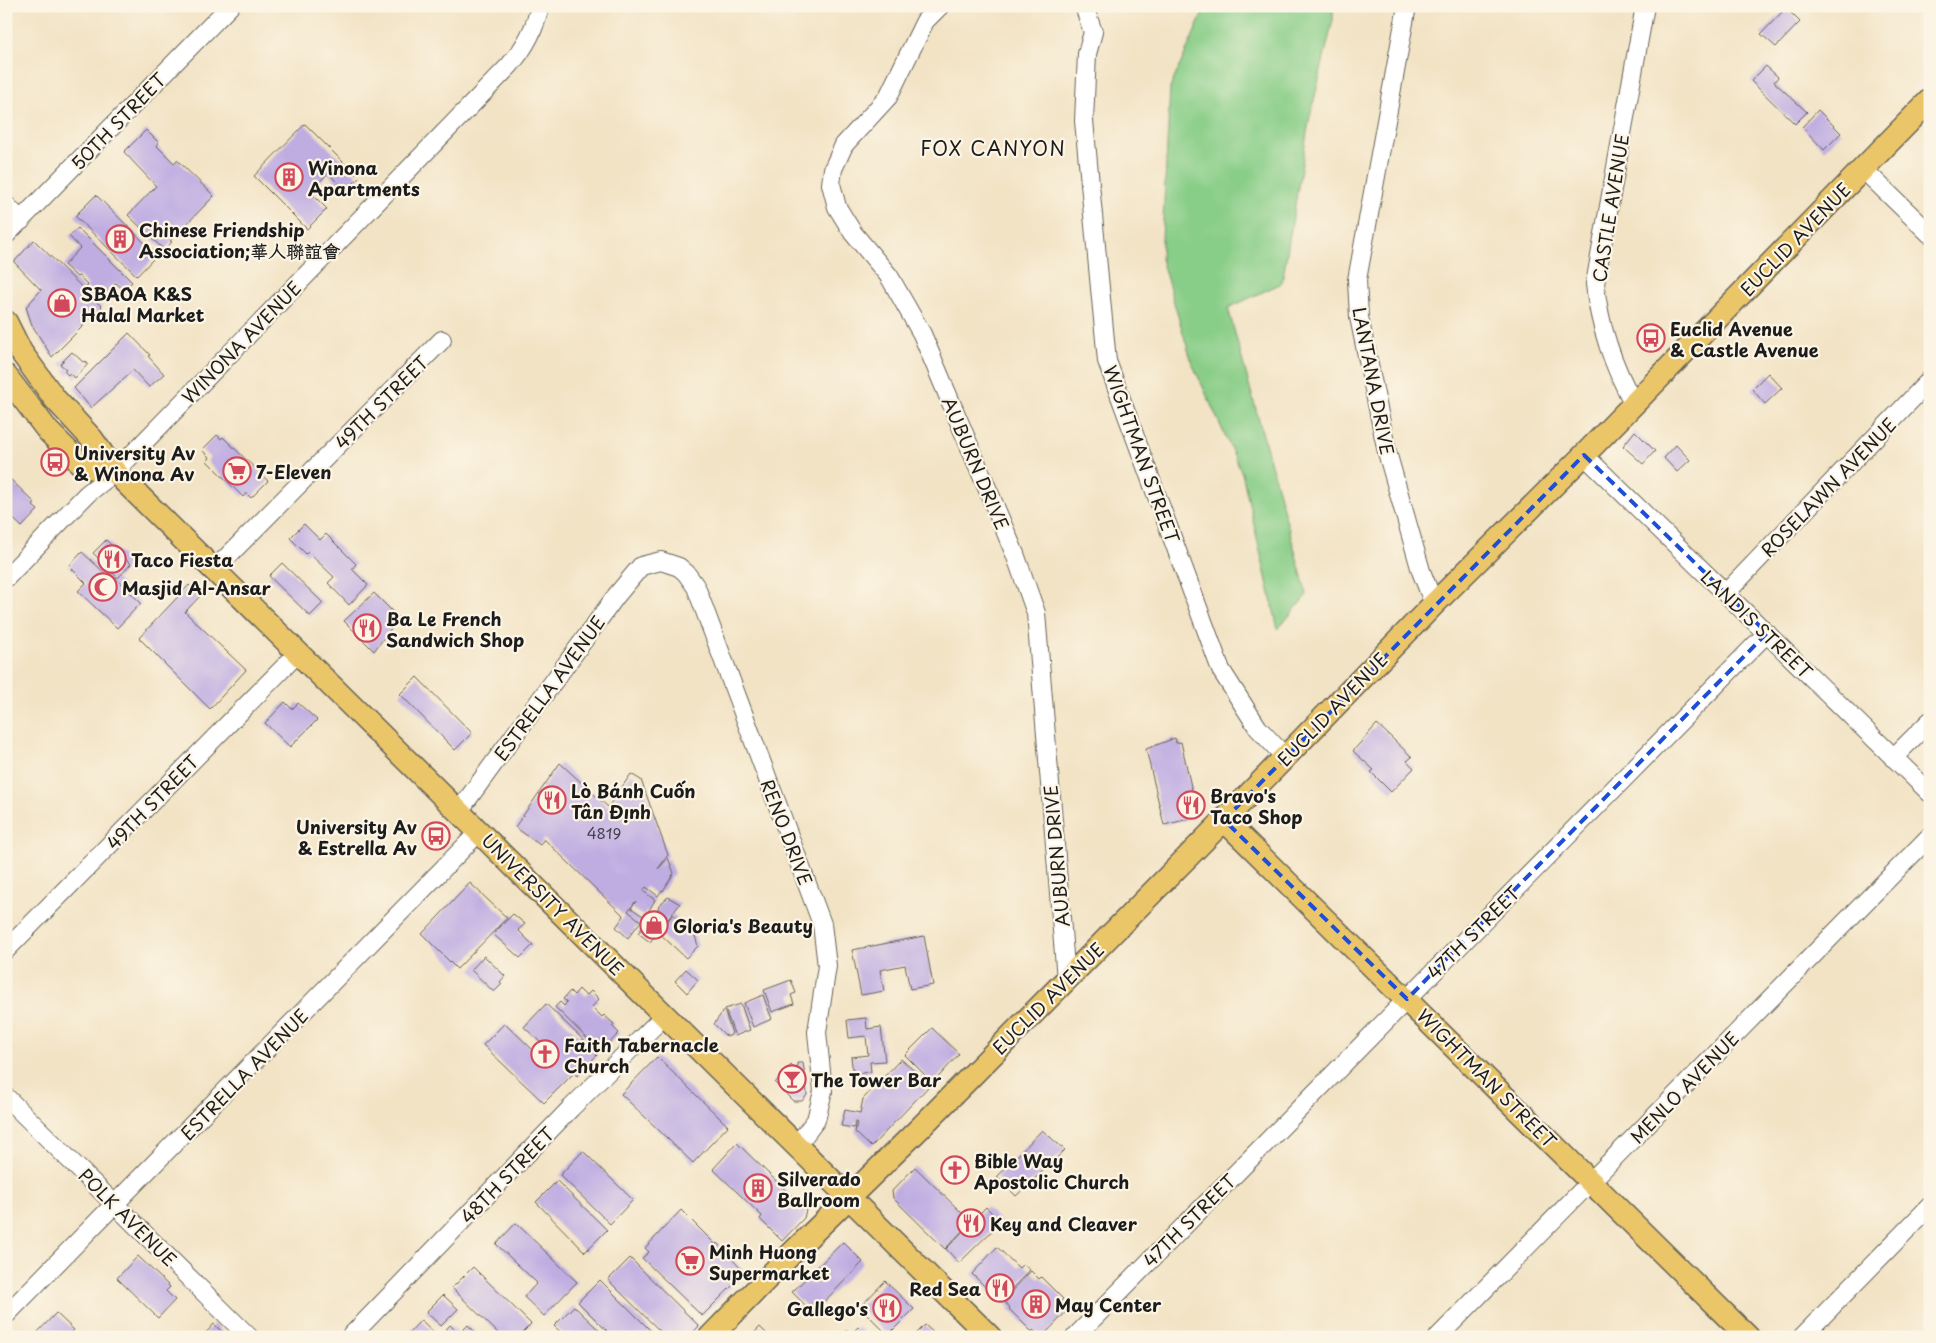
<svg xmlns="http://www.w3.org/2000/svg" width="1936" height="1343" viewBox="0 0 1936 1343" font-family="'Playpen Sans','LXGW WenKai TC',sans-serif">
<rect width="100%" height="100%" fill="#fcf5e5"/>
<filter id="ink" filterUnits="userSpaceOnUse"><feTurbulence type="fractalNoise" baseFrequency=".02" numOctaves="2"/><feDisplacementMap in="SourceGraphic" scale="10" xChannelSelector="R" yChannelSelector="G"/><feConvolveMatrix kernelMatrix="1 2 1 2 8 2 1 2 1" color-interpolation-filters="sRGB"/></filter>
<filter id="wash" filterUnits="userSpaceOnUse"><feTurbulence type="fractalNoise" baseFrequency=".0096" numOctaves="4" result="noise"/><feDisplacementMap in="SourceGraphic" scale="20" xChannelSelector="R" yChannelSelector="G"/><feGaussianBlur stdDeviation="1.12" result="paint"/><feColorMatrix in="noise" values="0 0 0 0 0 0 0 0 0 0 0 0 0 0 0 0 0 1.4 0 .05"/><feComposite in="paint" operator="in"/></filter>
<g filter="url(#wash)">
<rect width="100%" height="100%" fill="#f2e3c5"/>
<path fill="#89ce88" stroke="#527552" d="M 1206,6 L 1333,6 L 1333,20 L 1309,121 L 1282,283 L 1228,308 L 1307,595 L 1278,629 L 1242,473 L 1192,363 L 1161,259 L 1170,88 Z"/>
<g id="blocks">
<path fill="#bfade2" d="M 1786,8 L 1800,22 L 1776,47 L 1761,34 Z
M 1766,66 L 1778,77 L 1774,82 L 1807,112 L 1795,124 L 1751,81 Z
M 1818,110 L 1841,133 L 1824,150 L 1802,127 Z
M 305,124 L 359,178 L 346,191 L 328,173 L 310,192 L 327,209 L 307,229 L 254,176 Z
M 146,130 L 159,143 L 156,145 L 174,163 L 177,160 L 214,196 L 170,241 L 172,242 L 164,250 L 128,215 L 156,186 L 124,152 Z
M 96,195 L 157,255 L 137,276 L 75,216 Z
M 78,228 L 132,282 L 124,290 L 116,283 L 99,301 L 86,287 L 88,285 L 79,276 L 77,277 L 64,265 L 80,248 L 69,236 Z
M 34,240 L 102,307 L 52,357 L 32,325 L 26,307 L 41,290 L 14,262 Z
M 129,333 L 150,355 L 148,356 L 164,374 L 149,387 L 133,370 L 91,408 L 74,388 Z
M 72,352 L 83,362 L 85,361 L 88,364 L 75,378 L 70,373 L 68,375 L 64,371 L 66,369 L 60,364 Z
M 1768,373 L 1782,388 L 1765,404 L 1752,389 Z
M 1635,431 L 1655,451 L 1643,464 L 1623,446 Z
M 217,435 L 221,439 L 223,437 L 268,481 L 251,498 L 246,493 L 243,497 L 207,461 L 210,458 L 202,450 Z
M 1676,445 L 1690,460 L 1677,472 L 1664,458 Z
M 6,475 L 35,503 L 33,506 L 38,510 L 22,527 L 6,512 Z
M 304,524 L 320,540 L 326,534 L 356,564 L 352,569 L 368,585 L 349,605 L 328,583 L 334,577 L 308,552 L 306,554 L 290,538 Z
M 106,540 L 131,564 L 118,578 L 93,553 Z
M 82,552 L 107,575 L 110,573 L 141,603 L 117,628 L 78,591 L 86,583 L 69,566 Z
M 282,563 L 323,603 L 310,616 L 269,576 Z
M 189,585 L 201,595 L 185,612 L 246,670 L 210,709 L 139,638 Z
M 374,593 L 399,618 L 374,651 L 344,621 Z
M 417,677 L 472,733 L 455,750 L 400,694 Z
M 285,702 L 292,709 L 298,703 L 317,720 L 290,747 L 265,723 Z
M 1377,724 L 1412,757 L 1407,761 L 1414,768 L 1391,792 L 1371,772 L 1374,770 L 1353,751 Z
M 1175,738 L 1176,743 L 1181,742 L 1197,813 L 1192,814 L 1193,818 L 1164,825 L 1146,749 Z
M 560,763 L 608,807 L 631,774 L 641,780 L 668,855 L 658,869 L 668,858 L 674,873 L 663,891 L 662,890 L 658,896 L 646,887 L 643,891 L 655,900 L 648,912 L 647,911 L 643,916 L 631,908 L 636,901 L 628,911 L 641,921 L 628,938 L 616,927 L 624,916 L 544,839 L 540,845 L 515,827 Z
M 470,883 L 507,918 L 457,969 L 422,934 Z
M 668,897 L 680,904 L 650,942 L 638,933 L 652,916 L 656,918 L 658,915 L 656,912 L 659,907 L 658,906 Z
M 513,914 L 525,924 L 518,930 L 533,945 L 520,958 L 493,934 Z
M 673,914 L 695,936 L 698,946 L 686,958 L 659,933 Z
M 924,936 L 933,985 L 910,989 L 905,965 L 880,970 L 884,991 L 861,995 L 852,950 Z
M 484,956 L 505,976 L 500,982 L 502,984 L 494,992 L 471,970 Z
M 686,969 L 698,980 L 687,993 L 675,981 Z
M 791,980 L 796,993 L 791,995 L 794,1004 L 772,1012 L 764,990 Z
M 579,989 L 586,996 L 591,991 L 599,999 L 592,1007 L 602,1017 L 604,1015 L 614,1024 L 612,1026 L 619,1033 L 601,1052 L 555,1007 L 560,1002 L 564,1006 L 567,1002 L 563,999 L 570,991 L 574,995 Z
M 763,995 L 772,1019 L 753,1027 L 744,1003 Z
M 546,1004 L 596,1052 L 595,1053 L 597,1055 L 577,1076 L 574,1073 L 544,1103 L 483,1045 L 505,1023 L 533,1050 L 541,1043 L 524,1027 Z
M 741,1004 L 750,1030 L 735,1036 L 725,1009 Z
M 724,1010 L 732,1033 L 730,1036 L 726,1036 L 714,1024 Z
M 866,1018 L 867,1029 L 881,1027 L 885,1061 L 870,1062 L 871,1072 L 853,1074 L 851,1057 L 868,1055 L 866,1036 L 849,1038 L 847,1020 Z
M 932,1028 L 959,1054 L 933,1083 L 905,1055 Z
M 657,1057 L 728,1126 L 693,1163 L 621,1094 Z
M 901,1059 L 930,1085 L 871,1147 L 855,1132 L 857,1122 L 855,1122 L 854,1128 L 841,1126 L 845,1110 L 860,1113 L 863,1099 Z
M 797,1063 L 803,1063 L 805,1076 L 807,1095 L 802,1101 L 793,1101 L 775,1083 L 791,1065 L 796,1070 L 798,1068 Z
M 1042,1130 L 1065,1150 L 1016,1196 L 997,1177 Z
M 737,1143 L 806,1210 L 804,1218 L 782,1241 L 760,1219 L 762,1216 L 713,1169 Z
M 583,1151 L 633,1200 L 610,1224 L 560,1175 Z
M 915,1167 L 971,1222 L 945,1249 L 893,1198 L 892,1191 Z
M 557,1181 L 607,1230 L 585,1252 L 536,1202 Z
M 986,1207 L 1001,1222 L 959,1263 L 946,1249 Z
M 681,1210 L 716,1245 L 717,1243 L 745,1273 L 702,1316 L 642,1258 L 649,1252 L 645,1248 Z
M 516,1223 L 577,1282 L 544,1316 L 524,1297 L 537,1283 L 496,1244 Z
M 843,1242 L 863,1262 L 813,1313 L 792,1292 Z
M 997,1247 L 1019,1268 L 1023,1264 L 1030,1270 L 1000,1301 L 972,1274 Z
M 138,1256 L 170,1287 L 166,1291 L 175,1300 L 158,1318 L 117,1278 Z
M 630,1258 L 699,1326 L 689,1337 L 666,1337 L 608,1280 Z
M 473,1267 L 531,1324 L 518,1337 L 502,1337 L 452,1288 Z
M 1031,1271 L 1039,1279 L 1041,1277 L 1063,1299 L 1061,1301 L 1069,1309 L 1042,1337 L 1033,1330 L 1032,1332 L 1009,1309 L 1010,1308 L 1003,1300 Z
M 600,1280 L 657,1337 L 613,1337 L 578,1302 Z
M 885,1281 L 914,1309 L 888,1335 L 860,1307 Z
M 443,1295 L 458,1309 L 441,1326 L 426,1312 Z
M 574,1306 L 606,1337 L 566,1337 L 554,1326 Z
M 56,1313 L 74,1330 L 67,1337 L 33,1337 Z
M 421,1320 L 439,1337 L 405,1337 Z
M 214,1324 L 227,1337 L 202,1337 Z
M 450,1325 L 459,1334 L 468,1325 L 480,1337 L 445,1337 L 442,1334 Z
M 925,1325 L 936,1335 L 938,1337 L 913,1337 Z
M 760,1327 L 770,1337 L 750,1337 Z
M 858,1327 L 868,1337 L 841,1337 L 847,1330 L 851,1334 Z"/>
</g>
</g>
<g filter="url(#ink)">
<use href="#blocks" fill-opacity="0" stroke="#676257" stroke-width="1"/>
<g fill="none" stroke-linecap="round" stroke-linejoin="round">
<g stroke="#676257" stroke-width="20">
<path id="minor" d="M 940,6 L 925,21 L 888,97 L 844,145 L 833,169 L 831,184 L 837,207 L 853,233 L 889,276 L 922,334 L 1015,554 L 1036,613 L 1066,979
M 1084,6 L 1093,32 L 1087,54 L 1084,121 L 1107,361 L 1221,670 L 1258,728 L 1285,757
M 1407,6 L 1357,280 L 1359,317 L 1387,452 L 1421,571 L 1434,604
M 1863,169 L 1930,234
M 6,205 L 21,221
M 6,235 L 230,6
M 1634,404 C 1614,368 1599,325 1595,284 L 1645,6
M 1584,455 L 1930,793
M 214,570 L 442,340
M 6,578 L 87,494 L 115,472 L 509,66 C 525,48 535,30 540,6
M 1726,593 L 1930,380
M 1893,758 L 1930,721
M 459,811 L 616,596 L 641,566 L 661,561 L 679,567 L 686,573 L 696,587 L 822,924 L 827,966 L 817,1032 L 823,1091 L 816,1120 L 797,1145
M 6,950 L 298,653
M 6,1097 L 249,1337
M 6,1315 L 479,832
M 350,1337 L 571,1108 L 665,1015
M 1075,1337 L 1767,633
M 1438,1337 L 1930,836
M 1802,1337 L 1930,1206"/>
</g>
<g stroke="#676257" stroke-width="25">
<path id="major" d="M 6,322 L 21,352 L 55,399 L 92,439 L 115,472 L 990,1337
M 6,376 L 48,431 L 83,466 L 115,472
M 1224,820 L 1748,1337
M 710,1337 L 790,1255 L 919,1129 L 1224,820 L 1434,604 L 1584,455 L 1930,100"/>
</g>
<use href="#minor" stroke="#fff" stroke-width="18"/>
<use href="#major" stroke="#ebc669" stroke-width="22"/>
</g>
</g>
<path fill="none" stroke="#1d4ed8" stroke-width="4" stroke-dasharray="10 6" stroke-linejoin="round" d="M 1584,455 L 1767,633 L 1407,999 L 1224,820 Z"/>
<defs>
<g id="building-ring" transform="scale(1.4375)"><circle r="9.5" fill="#fcf5e5" stroke="#d1495b" stroke-width="1.5"/><path d="M-4-6H4V6H1V3H-1V6H-4ZM-2.5-4.3h1.7v1.8h-1.7ZM.8-4.3h1.7v1.8H.8ZM-2.5-1h1.7V.8h-1.7ZM.8-1h1.7V.8H.8Z" fill="#d1495b"/></g>
<g id="shop-ring" transform="scale(1.4375)"><circle r="9.5" fill="#fcf5e5" stroke="#d1495b" stroke-width="1.5"/><path d="M-5-2.5h2.3a2.7 3.5 0 0 1 5.4 0H5L5.5 6h-11ZM-1.5-2.5h3a1.5 2.3 0 0 0-3 0Z" fill="#d1495b"/></g>
<g id="bus-ring" transform="scale(1.4375)"><circle r="9.5" fill="#fcf5e5" stroke="#d1495b" stroke-width="1.5"/><path d="M-5-6H5V4H4V6H2V4H-2V6H-4V4H-5ZM-3.5-4V0h7V-4ZM-3.5 1.2v1.5H-2V1.2ZM2 1.2v1.5H3.5V1.2Z" fill="#d1495b"/></g>
<g id="supermarket-ring" transform="scale(1.4375)"><circle r="9.5" fill="#fcf5e5" stroke="#d1495b" stroke-width="1.5"/><path d="M-6-5.5h2.5l.6 2H6L4.5 2H-2.5L-4.4-4H-6ZM-1.5 3.2a1.3 1.3 0 1 0 .1 0ZM3 3.2a1.3 1.3 0 1 0 .1 0Z" fill="#d1495b"/></g>
<g id="restaurant-ring" transform="scale(1.4375)"><circle r="9.5" fill="#fcf5e5" stroke="#d1495b" stroke-width="1.5"/><path d="M-5-6h1v4h1v-4h1v4h1v-4h1v5L-1.5 .5V6h-2V.5L-5-1ZM5-6V6H3V1.5H1.5Q1.5-4 5-6Z" fill="#d1495b"/></g>
<g id="mosque-ring" transform="scale(1.4375)"><circle r="9.5" fill="#fcf5e5" stroke="#d1495b" stroke-width="1.5"/><path d="M3.5-4.9A6 6 0 1 0 3.5 4.9A5 5 0 1 1 3.5-4.9Z" fill="#d1495b"/></g>
<g id="church-ring" transform="scale(1.4375)"><circle r="9.5" fill="#fcf5e5" stroke="#d1495b" stroke-width="1.5"/><path d="M-1.2-6h2.4v3.5h3.3v2.4h-3.3V6h-2.4V-.1h-3.3v-2.4h3.3Z" fill="#d1495b"/></g>
<g id="bar-ring" transform="scale(1.4375)"><circle r="9.5" fill="#fcf5e5" stroke="#d1495b" stroke-width="1.5"/><path d="M-6-5H6L.8 .8V4.5H3.5V6h-7V4.5H-.8V.8Z" fill="#d1495b"/></g>
</defs>
<g fill-rule="evenodd">
<use href="#building-ring" x="289" y="177"/>
<use href="#building-ring" x="120" y="239"/>
<use href="#shop-ring" x="62" y="303"/>
<use href="#bus-ring" x="1651" y="338"/>
<use href="#bus-ring" x="55" y="462"/>
<use href="#supermarket-ring" x="237" y="471"/>
<use href="#restaurant-ring" x="112" y="559"/>
<use href="#mosque-ring" x="103" y="587"/>
<use href="#restaurant-ring" x="367" y="628"/>
<use href="#restaurant-ring" x="552" y="800"/>
<use href="#restaurant-ring" x="1191" y="805"/>
<use href="#bus-ring" x="436" y="836"/>
<use href="#shop-ring" x="654" y="925"/>
<use href="#church-ring" x="545" y="1054"/>
<use href="#bar-ring" x="792" y="1079"/>
<use href="#church-ring" x="955" y="1170"/>
<use href="#building-ring" x="758" y="1188"/>
<use href="#restaurant-ring" x="971" y="1223"/>
<use href="#supermarket-ring" x="690" y="1261"/>
<use href="#restaurant-ring" x="1000" y="1288"/>
<use href="#building-ring" x="1036" y="1304"/>
<use href="#restaurant-ring" x="887" y="1308"/>
</g>
<g text-anchor="middle" dominant-baseline="central" stroke-width="4.5" stroke-linejoin="round" paint-order="stroke">
<g font-size="15" fill="#45404e">
<text x="604" y="832">4819</text>
</g>
<g font-size="18" fill="#1c1c1c" stroke="#fcf5e5">
<text transform="translate(118 121) rotate(-46)">50TH STREET</text>
<text transform="translate(1610 208) rotate(-81)">CASTLE AVENUE</text>
<text transform="translate(1795 239) rotate(-46)">EUCLID AVENUE</text>
<text transform="translate(241 342) rotate(-46)">WINONA AVENUE</text>
<text transform="translate(1374 381) rotate(79)">LANTANA DRIVE</text>
<text transform="translate(381 402) rotate(-45)">49TH STREET</text>
<text transform="translate(1142 454) rotate(70)">WIGHTMAN STREET</text>
<text transform="translate(976 463) rotate(67)">AUBURN DRIVE</text>
<text transform="translate(1828 487) rotate(-46)">ROSELAWN AVENUE</text>
<text transform="translate(1757 624) rotate(44)">LANDIS STREET</text>
<text transform="translate(549 688) rotate(-54)">ESTRELLA AVENUE</text>
<text transform="translate(1332 709) rotate(-46)">EUCLID AVENUE</text>
<text transform="translate(152 802) rotate(-46)">49TH STREET</text>
<text transform="translate(787 832) rotate(69)">RENO DRIVE</text>
<text transform="translate(1056 856) rotate(-95)">AUBURN DRIVE</text>
<text transform="translate(553 904) rotate(45)">UNIVERSITY AVENUE</text>
<text transform="translate(1473 932) rotate(-45)">47TH STREET</text>
<text transform="translate(1048 998) rotate(-45)">EUCLID AVENUE</text>
<text transform="translate(244 1074) rotate(-46)">ESTRELLA AVENUE</text>
<text transform="translate(1487 1078) rotate(45)">WIGHTMAN STREET</text>
<text transform="translate(1684 1087) rotate(-46)">MENLO AVENUE</text>
<text transform="translate(507 1175) rotate(-46)">48TH STREET</text>
<text transform="translate(128 1217) rotate(45)">POLK AVENUE</text>
<text transform="translate(1189 1220) rotate(-45)">47TH STREET</text>
</g>
<g font-size="18" font-weight="bold" fill="#1c1c1c" stroke="#fcf5e5" text-anchor="start">
<text x="308" y="167">Winona<tspan x="308" dy="21">Apartments</tspan></text>
<text x="139" y="229">Chinese Friendship<tspan x="139" dy="21">Association;華人聯誼會</tspan></text>
<text x="81" y="293">SBAOA K&amp;S<tspan x="81" dy="21">Halal Market</tspan></text>
<text x="1670" y="328">Euclid Avenue<tspan x="1670" dy="21">&amp; Castle Avenue</tspan></text>
<text x="74" y="452">University Av<tspan x="74" dy="21">&amp; Winona Av</tspan></text>
<text x="256" y="471">7-Eleven</text>
<text x="131" y="559">Taco Fiesta</text>
<text x="122" y="587">Masjid Al-Ansar</text>
<text x="386" y="618">Ba Le French<tspan x="386" dy="21">Sandwich Shop</tspan></text>
<text x="571" y="790">Lò Bánh Cuốn<tspan x="571" dy="21">Tân Định</tspan></text>
<text x="1210" y="795">Bravo's<tspan x="1210" dy="21">Taco Shop</tspan></text>
<text x="417" y="826" text-anchor="end">University Av<tspan x="417" dy="21">&amp; Estrella Av</tspan></text>
<text x="673" y="925">Gloria's Beauty</text>
<text x="564" y="1044">Faith Tabernacle<tspan x="564" dy="21">Church</tspan></text>
<text x="811" y="1079">The Tower Bar</text>
<text x="974" y="1160">Bible Way<tspan x="974" dy="21">Apostolic Church</tspan></text>
<text x="777" y="1178">Silverado<tspan x="777" dy="21">Ballroom</tspan></text>
<text x="990" y="1223">Key and Cleaver</text>
<text x="709" y="1251">Minh Huong<tspan x="709" dy="21">Supermarket</tspan></text>
<text x="981" y="1288" text-anchor="end">Red Sea</text>
<text x="1055" y="1304">May Center</text>
<text x="868" y="1308" text-anchor="end">Gallego's</text>
</g>
<g font-size="20" letter-spacing="1" fill="#1c1c1c" stroke="#fcf5e5">
<text x="993" y="148">FOX CANYON</text>
</g>
</g>
<rect width="1936" height="1343" fill="none" stroke="#fcf5e5" stroke-width="25"/>
</svg>
